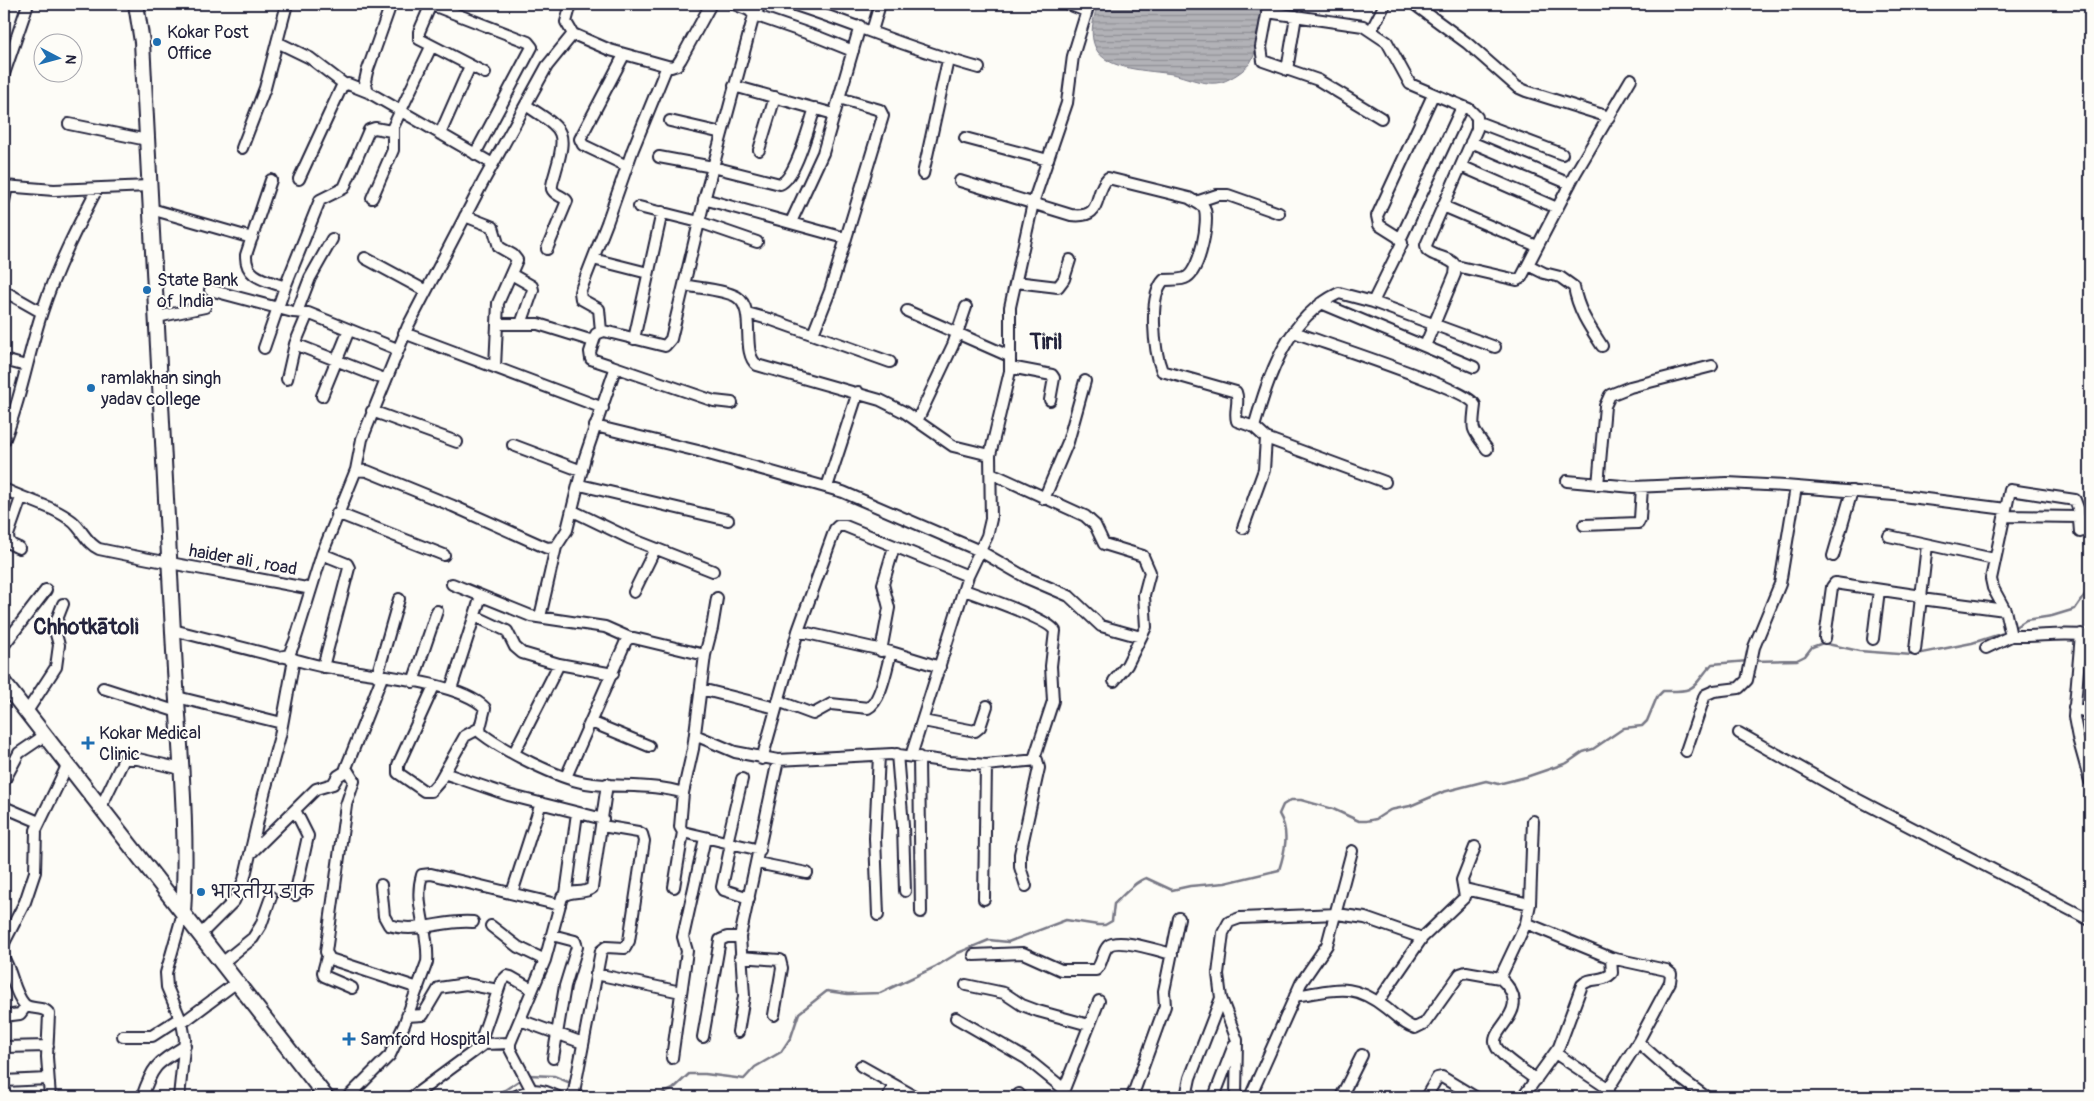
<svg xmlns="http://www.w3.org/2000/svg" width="2094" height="1101" viewBox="0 0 2094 1101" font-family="Pangolin,'Playpen Sans Deva',sans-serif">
<defs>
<pattern id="water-rules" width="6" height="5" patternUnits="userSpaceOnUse" patternTransform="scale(1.25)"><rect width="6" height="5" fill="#b2b2b7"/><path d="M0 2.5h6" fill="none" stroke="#909096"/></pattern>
</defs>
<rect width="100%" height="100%" fill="#fdfcf7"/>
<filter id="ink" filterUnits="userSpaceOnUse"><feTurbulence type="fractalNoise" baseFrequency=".02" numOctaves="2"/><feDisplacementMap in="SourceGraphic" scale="10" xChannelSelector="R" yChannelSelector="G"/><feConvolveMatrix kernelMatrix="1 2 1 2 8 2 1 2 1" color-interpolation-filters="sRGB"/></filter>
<g filter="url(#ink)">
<path fill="url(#water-rules)" stroke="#787885" d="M 1098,4 L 1262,4 C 1259,21 1260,49 1250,63 C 1244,71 1231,79 1222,82 C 1207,86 1191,79 1177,75 C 1156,70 1112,72 1098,52 C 1088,37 1093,19 1098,4 Z"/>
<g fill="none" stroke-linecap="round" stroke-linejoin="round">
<path stroke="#787885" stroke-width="2.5" d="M 2012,629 L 2026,620 L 2052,616 L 2075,609 L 2090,587
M 1753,661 L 1797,660 L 1805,656 L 1812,647 L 1823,643 L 1859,651 L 1912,655 L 1972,643 L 2007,632
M 528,1075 L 554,1076 L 573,1084
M 577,1087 L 589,1097
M 486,1097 L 505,1090 L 523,1078
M 656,1097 L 673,1089 L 689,1074 L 705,1074 L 744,1079 L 755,1067 L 781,1052 L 791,1037 L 799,1013 L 827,991 L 848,994 L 880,993 L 935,967 L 958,953 L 989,940 L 1008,942 L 1066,920 L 1098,925 L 1105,925 L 1112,921 L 1114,904 C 1124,895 1134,882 1146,878 L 1172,890 L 1190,886 L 1225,883 L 1279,870 C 1285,851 1290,832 1279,814 L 1283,805 L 1291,800 L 1301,800 L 1333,809 L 1359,821 L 1366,821 L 1376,819 L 1390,810 L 1410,806 L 1443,792 L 1486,781 L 1498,784 L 1526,777 L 1567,763 L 1583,752 L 1593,749 L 1624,728 L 1642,726 L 1647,721 L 1657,697 L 1663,691 C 1698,692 1691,688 1712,664 L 1748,661"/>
<g stroke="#22223b" stroke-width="14">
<path id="street" d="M 391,4 L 367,72 L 365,81 L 368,92 L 493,164
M 430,4 L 528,42 L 532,47 L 475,154
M 431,4 L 419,32 L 419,39 L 485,73
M 571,4 L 566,22 L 573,34 L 610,50 L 671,67 L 677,65 L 681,59 L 711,4
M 761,4 L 754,15 L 818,37 L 853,51
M 792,4 C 855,24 915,51 979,68
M 1068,4 L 1086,11
M 1269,4 L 1261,47 L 1263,61 L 1318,80 L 1381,118
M 1414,4 L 1467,43 L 1517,87 L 1526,91 L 1609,117
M 1267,12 L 1363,26 L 1387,42 L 1410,84 L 1469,109 L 1477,117 L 1477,129 L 1426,245 L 1427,250 C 1435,258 1449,256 1456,266 L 1455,274 L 1425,346
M 872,31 L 880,4
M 1371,31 L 1385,4
M 277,42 L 310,58 L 344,84
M 624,55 L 580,139 L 583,145 L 627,166
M 1287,70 L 1296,16
M 4,74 L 28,4
M 734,86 L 834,114
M 526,105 C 560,129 569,127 556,170 C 555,175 551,184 552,189 C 554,195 563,196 567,201 L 547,249
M 670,121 L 722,133
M 1478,122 L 1562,154
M 69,124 L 147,140
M 440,134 L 470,66
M 965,138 L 1048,160
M 1471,142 L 1570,184
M 242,148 L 265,88 L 287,4
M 759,150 L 775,97
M 659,157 L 713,167 L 780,184 C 796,178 809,125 815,108
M 1461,166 L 1557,208
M 923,174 L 948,60
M 299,179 L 342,86 L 348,84 L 368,92
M 271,180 L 246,255 C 245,278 266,280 285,287
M 960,181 L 1071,215 C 1105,219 1092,194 1108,178 L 1189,198 L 1204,207 C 1210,220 1200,269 1187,277 C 1181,281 1171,279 1164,280 C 1148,296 1154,351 1162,371 L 1236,392 C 1240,402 1234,411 1237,421 L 1254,427 L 1266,438 L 1264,470 L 1243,528
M 4,186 L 54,190 L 149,186
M 372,198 L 393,150 L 393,127 L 431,47
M 704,199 L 845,238
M 4,201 L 7,187
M 1196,202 L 1217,195 L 1228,195 L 1279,213
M 1443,206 L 1537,246
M 639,207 L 699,222 L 757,242
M 151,209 L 252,238
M 465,216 L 493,227 L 499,247 L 513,255 L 517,260 L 498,303 L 495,367
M 791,222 L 823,153 L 860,26
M 1400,240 L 1462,107
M 365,258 L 426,291
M 593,259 L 648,273
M 1528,265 L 1544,273 L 1560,277 L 1574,287 C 1578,310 1589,326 1602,346
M 1456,266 L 1517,280 L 1521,278 L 1575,174 L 1631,79
M 511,274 L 532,286 L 533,290 L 521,324
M 1016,282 L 1058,287 L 1064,279 L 1070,260
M 684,285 C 697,288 726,290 737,297 C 757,310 740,352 757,365 L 880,400 L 904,412 L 953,446 L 990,455
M 210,290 L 293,312 L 308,313 L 397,349
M 4,291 L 41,312
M 1373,302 L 1402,243 L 1398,237 L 1379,225 L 1377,216 L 1433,95
M 1321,303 L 1474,367
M 907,311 L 1009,356
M 297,312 L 310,278 L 332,239
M 747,313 L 772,320 L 890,362
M 157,317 L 205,307
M 497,324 L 538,324 L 593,341
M 601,331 L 599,309 L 581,299 L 580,292 L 607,223 L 633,149 L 667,66
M 1294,332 C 1320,342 1469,389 1475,405 C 1472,432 1471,427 1487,449
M 404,333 L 603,408
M 813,334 L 830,291 L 883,116 L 880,110 L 839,98
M 634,339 L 662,212
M 295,344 L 384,379
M 264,348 L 285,287 L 320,200 L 344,188 L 369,130 L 375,128 L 391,131
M 4,360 L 26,366
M 612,366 L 714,401 L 732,403
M 1010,367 L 1052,375 L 1054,378 L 1050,400
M 287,379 L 295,344 L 308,313
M 322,396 L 349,330
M 372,411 L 457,442
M 917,421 L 953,345 L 966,307
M 595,426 L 698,451 L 843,492 L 980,551 L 1027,578 L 1069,596 L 1101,626 L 1141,637
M 1254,427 C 1269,376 1286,318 1339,293 L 1373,302 L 1495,347
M 1266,438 L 1385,482
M 4,441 C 21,400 28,354 42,312 C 56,269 76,229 97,189
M 513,445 L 582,471
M 356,470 L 362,439 L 408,326 L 483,182 L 547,66 L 573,34
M 991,473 L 1085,516 L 1095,525 L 1104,544 L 1143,556 L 1150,572 L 1144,595 L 1146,627 L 1127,665 L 1114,681
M 1567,481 L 1633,487 L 1727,483 L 1785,486 L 1894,495 L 2006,509
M 580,485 L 728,520
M 1598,485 L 1605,406 L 1610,395 L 1630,387 L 1712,366
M 827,487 L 858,392
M 4,489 C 26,500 53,506 72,521 C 83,530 86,543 99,549 C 169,564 240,575 311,589
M 1044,499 L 1068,442 L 1085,381
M 573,511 L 629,538 L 713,571
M 337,513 L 444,555
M 2004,516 L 2079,517
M 1584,525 L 1638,523 L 1640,519 L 1642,487
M 1889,536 L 1994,559
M 19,548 C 12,545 8,544 8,535 L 21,498
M 322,554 L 347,564 L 349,568 L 323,667
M 1833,556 L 1852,491
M 452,584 L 531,616 L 605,627 L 630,638
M 964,590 C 980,596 1049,619 1055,631 L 1051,666 L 1053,701 L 1034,759
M 634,592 L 655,549
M 1921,599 L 2005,610
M 475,616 L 507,631 L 515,647 L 522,653 L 559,664 L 613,674
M 540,617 L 556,547
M 173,630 L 279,657 L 289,655 L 295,641 L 322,554 L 356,470 L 367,471 L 453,506 L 547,548 L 556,547 L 567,530 L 585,457 L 614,372 L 612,366 L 591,359 L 590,352 L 596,334 L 604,331 L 665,346 L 671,339 L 706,193 L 754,15 L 749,10 L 734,4
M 798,631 L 891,652 L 940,667
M 2081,634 L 2074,717 L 2078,738 L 2090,781
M 2011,636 C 2038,637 2063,632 2090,636
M 1825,638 L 1832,587 L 1835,583 L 1922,596
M 1873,639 L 1879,590
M 4,645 L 46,590
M 1986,648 L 2011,636 L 2005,610 L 1993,588 L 1991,579 L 2010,490 L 2075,500 L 2078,508 L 2080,532
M 1915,650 L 1927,545
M 881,651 L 889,608 L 883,584 L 894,547
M 705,655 L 712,628 L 717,598
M 285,657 C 298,660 312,665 326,667 C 364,674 460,681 485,708 L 480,728 L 481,733 C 504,751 557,778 586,783 C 617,788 653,783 683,793 L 680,827 L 683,832 L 760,850
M 377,676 L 399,599
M 382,677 L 346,768 L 354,781 L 346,805 L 326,952 L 330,959 L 418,988
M 413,682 L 437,611
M 434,686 L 398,765 L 398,773 L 424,791 L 431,791 L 439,782 L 465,736 L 480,728
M 103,688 L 178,712
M 451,689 L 481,596
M 701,689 L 776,708
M 177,697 L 282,723
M 778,701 L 813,714 L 831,704 L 868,708 C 881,702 887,666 891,652
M 2074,707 L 2090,714
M 26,713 L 56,667 L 59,645 L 54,627 L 63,604
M 923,721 L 975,731 L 980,727 L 987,706
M 591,722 L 649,746
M 1739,733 L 1847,794 L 2090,920
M 695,735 L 735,752 L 778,760 L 892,754 L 950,762 L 986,765 L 1037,760 L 1039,768 L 1020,854 L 1020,867 L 1026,886
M 1686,751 L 1705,695 L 1714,691 L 1739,688 L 1747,680 L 1754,647 L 1780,584 L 1796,487
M 514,753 L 559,664
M 897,754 L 903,826 L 905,891
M 911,756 L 968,576 L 987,536 L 991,519 L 990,455 L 1010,371 L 1010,307 L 1033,203 L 1067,103 L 1073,56 L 1089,4
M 919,757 L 921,912
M 762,759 L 798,631 L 835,529 L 838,526 L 845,526 L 968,576
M 444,773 L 508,795 L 603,819
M 566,777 L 626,641 L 630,638 L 634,638 L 705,655 L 693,749 L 683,793
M 4,781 L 19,753 L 44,736
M 4,807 L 39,822
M 100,809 L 124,759 L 138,759 L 182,769
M 727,843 L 742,779
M 731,844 L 722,887 L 724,890 L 749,898
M 250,854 L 316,789 L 333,784 L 338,776 L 346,771
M 757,863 L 807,873
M 381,885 L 384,916 L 389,925 C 418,934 444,919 473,922
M 674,887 L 683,832
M 1465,889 L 1530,904
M 512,893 L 541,803
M 566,894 L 577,813
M 295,895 L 308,836 L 295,810
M 984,899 L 986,765
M 878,915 L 875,838 L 879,755
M 1526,923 L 1611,958 L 1666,970 L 1671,974 L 1670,982 L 1638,1042 L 1603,1097
M 491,926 L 518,947 L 545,960
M 200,935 L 234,901 L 244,880 L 264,794 L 280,736 L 294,659
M 552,935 L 575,941 L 577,947 L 565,986 L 553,1058
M 4,943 L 25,902 L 35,872 L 36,830 L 67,766
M 974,955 L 1023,953 L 1061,970 L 1096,970 C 1103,963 1102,952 1108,946 C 1118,937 1159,951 1172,954
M 327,957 L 323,972 L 324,976 L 352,988
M 740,957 L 780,960 L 782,968 L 774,1015
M 4,959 C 12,972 14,993 24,1004 C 31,1011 43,1005 49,1014 L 47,1057 L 50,1097
M 222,963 L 253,938 L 261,925 L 271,897
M 596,974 L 681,992
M 1500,978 C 1538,1012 1484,1029 1497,1048 C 1506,1061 1524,1070 1536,1080
M 966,985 L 1004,993 L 1022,1005 L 1038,1011 L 1089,1025
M 1295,996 C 1335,990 1352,981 1386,1008 C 1395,1015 1404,1025 1415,1028 L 1425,1023 L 1460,974 L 1466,972 L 1500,978 L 1526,923 L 1530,904 L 1533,821
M 1378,1002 L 1422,938 L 1465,897 L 1462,880 L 1475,847
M 4,1016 L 20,1014 L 26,1006
M 407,1016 L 423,1015 L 439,988 L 466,984 L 498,990
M 956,1018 L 1027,1059 L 1064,1089
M 520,1020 L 583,1043
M 182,1023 L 237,982
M 738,1032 L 744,996 L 740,937 L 778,760
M 123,1036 L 152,1036 L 180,1018
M 703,1037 L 720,940 L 727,937 L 740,937
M 1638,1042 L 1672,1072 L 1706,1097
M 510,1043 L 484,1044 L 481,1040 L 501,982 L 507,976 L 511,977 L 532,989
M 4,1047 L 48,1046
M 1555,1053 L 1609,1089
M 672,1058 L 687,951 L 683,937 L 705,838
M 861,1066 L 916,1097
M 4,1081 L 48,1079
M 531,1089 L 510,1049 L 510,1043 L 545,960 L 562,897 C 571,889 583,895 592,888 L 607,784
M 4,1094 L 5,1097
M 142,1097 C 153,1065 156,1064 185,1046
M 179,1097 L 185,1039 L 182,1023 L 167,987 L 166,973 L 183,913
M 348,1097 L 390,1055 L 404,1025 L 427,962 C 430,933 413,904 422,875 L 431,874 L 560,905
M 412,1097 L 484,1044
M 514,1097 C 532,1088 540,1088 558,1097
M 573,1097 L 601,951 L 606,947 L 625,948 L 629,941 L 644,841 L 642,834 L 638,832 L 602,826
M 888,1097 L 894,1085
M 1017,1097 L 1019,1094
M 1061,1097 L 1099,1001
M 1132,1097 L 1165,1006 L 1164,991 L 1179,918
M 1186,1097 L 1190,1078 L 1221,998
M 1214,1097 L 1234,1045
M 1236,1097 L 1237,1040 L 1221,998 L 1218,974 L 1223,933 L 1229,922 L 1240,918 L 1337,914 L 1365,918 L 1422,938
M 1250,1097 L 1301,983 L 1327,945 L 1352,851
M 1341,1097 L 1362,1055
M 1426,1097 L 1437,1078 L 1442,1077 L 1475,1097
M 1523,1097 L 1559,1047 L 1582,985 C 1590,976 1603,983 1612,973 L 1611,958"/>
</g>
<g stroke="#22223b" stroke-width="18">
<path id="secondary" d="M 136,4 L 142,42 L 175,670 C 180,751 188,832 183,913
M 4,683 L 326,1097"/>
</g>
<use href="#street" stroke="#fdfcf7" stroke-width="10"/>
<use href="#secondary" stroke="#fdfcf7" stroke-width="14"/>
</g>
</g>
<g fill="#1f6fb2" stroke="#fdfcf7" stroke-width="2">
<circle cx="157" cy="42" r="5"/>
<circle cx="147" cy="290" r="5"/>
<circle cx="91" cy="388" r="5"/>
<path d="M85.5 735.5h5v5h5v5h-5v5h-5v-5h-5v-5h5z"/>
<circle cx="201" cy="892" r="5"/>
<path d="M346.5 1031.5h5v5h5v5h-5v5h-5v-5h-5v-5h5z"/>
</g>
<g text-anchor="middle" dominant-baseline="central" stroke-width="4" stroke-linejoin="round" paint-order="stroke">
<g font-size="18" fill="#22223b" stroke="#fdfcf7" text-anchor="start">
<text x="167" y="32">Kokar Post<tspan x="167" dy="21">Office</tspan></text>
<text x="157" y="280">State Bank<tspan x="157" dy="21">of India</tspan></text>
<text x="101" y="378">ramlakhan singh<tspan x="101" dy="21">yadav college</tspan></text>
<text x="99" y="733">Kokar Medical<tspan x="99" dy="21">Clinic</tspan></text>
<text x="211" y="892">भारतीय डाक</text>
<text x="360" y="1039">Samford Hospital</text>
</g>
<g font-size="18" fill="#22223b" stroke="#fdfcf7">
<text transform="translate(243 560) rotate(10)">haider ali , road</text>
</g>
<g font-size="22" font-weight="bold" fill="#22223b" stroke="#fdfcf7">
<text x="1046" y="342">Tiril</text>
<text x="86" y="627">Chhotkātoli</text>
</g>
</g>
<rect width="2094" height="1101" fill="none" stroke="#fdfcf7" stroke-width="20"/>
<rect x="10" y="10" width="2074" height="1081" fill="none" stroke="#22223b" stroke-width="2" filter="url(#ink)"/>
<g transform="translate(58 58) rotate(96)"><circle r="24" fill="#fdfcf7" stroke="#a5a5ac"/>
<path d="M0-4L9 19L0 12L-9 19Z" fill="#1f6fb2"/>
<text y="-8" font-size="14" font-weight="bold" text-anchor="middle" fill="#22223b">N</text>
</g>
</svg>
